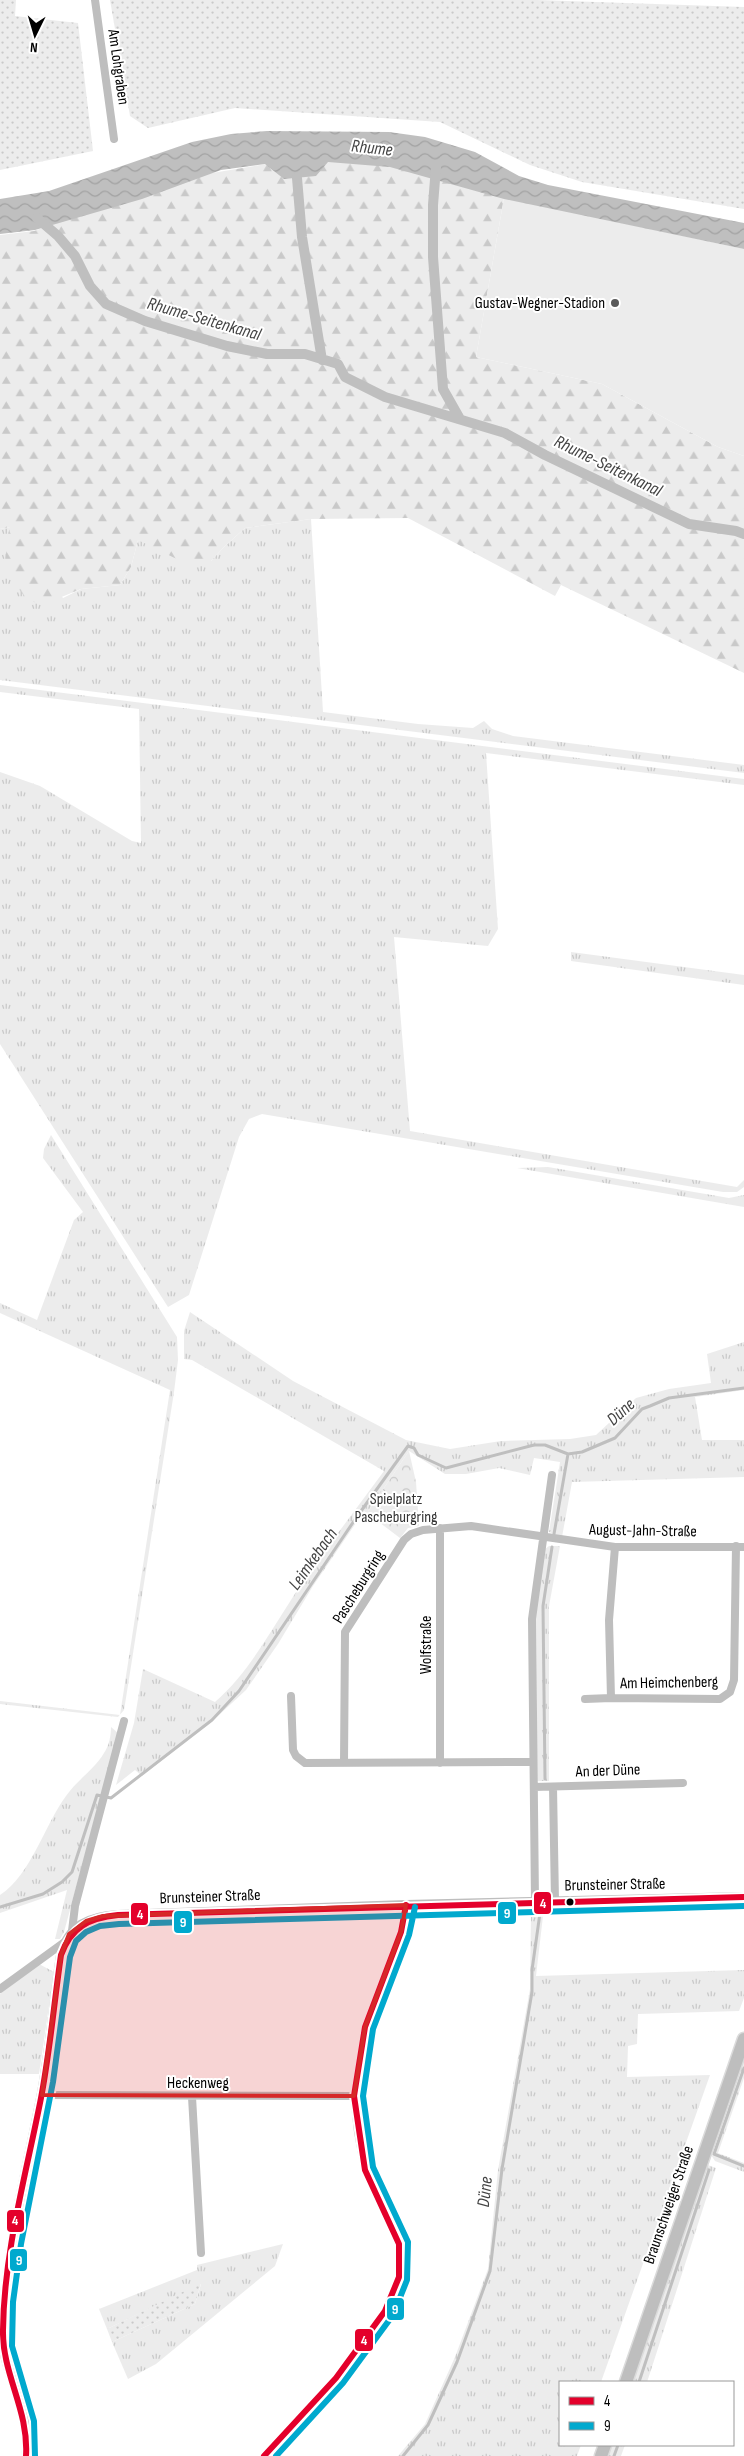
<svg xmlns="http://www.w3.org/2000/svg" width="744" height="2456" viewBox="0 0 744 2456" font-family="'Sofia Sans Condensed',sans-serif">
<defs>
<pattern id="grass-tufts" width="24" height="20" patternUnits="userSpaceOnUse" patternTransform="scale(1.25)"><rect width="24" height="20" fill="#ececec"/><path d="M3 7l-1-3M5 7V3M7 7l1-3M15 17l-1-3M17 17v-4M19 17l1-3" fill="none" stroke="#c9c9c9"/></pattern>
<pattern id="forest-firs" width="22" height="20" patternUnits="userSpaceOnUse" patternTransform="scale(1.25)"><rect width="22" height="20" fill="#ececec"/><path d="M5 1l3.5 6h-7zM16 11l3.5 6h-7z" fill="#c9c9c9"/></pattern>
<pattern id="park-crowns" width="20" height="18" patternUnits="userSpaceOnUse" patternTransform="scale(1.25)"><rect width="20" height="18" fill="#ececec"/><path d="M2 6a3 3 0 1 1 6 0M12 15a3 3 0 1 1 6 0" fill="none" stroke="#c9c9c9"/></pattern>
<pattern id="garden-dots" width="8" height="8" patternUnits="userSpaceOnUse" patternTransform="scale(1.25)"><rect width="8" height="8" fill="#ececec"/><path d="M2 2h.1M6 6h.1" fill="none" stroke="#c9c9c9" stroke-width="1.8" stroke-linecap="round"/></pattern>
<pattern id="water-waves" width="16" height="10" patternUnits="userSpaceOnUse" patternTransform="scale(1.25)"><rect width="16" height="10" fill="#bfbfbf"/><path d="M0 5q4-4 8 0t8 0" fill="none" stroke="#a2a2a2"/></pattern>
</defs>
<rect width="100%" height="100%" fill="#fff"/>
<path fill="url(#grass-tufts)" d="M 311,519 L 323,712 L 418,724 L 473,728 L 484,721 L 492,729 L 513,736 L 744,765 L 744,773 L 0,680 L 0,529 L 10,527 L 63,598 L 81,589 L 120,585 L 131,567 L 138,540 L 211,561 L 224,547 L 245,528 Z
M 0,685 L 744,779 L 744,785 L 486,753 L 498,929 L 488,946 L 394,937 L 410,1131 L 737,1187 L 744,1180 L 744,1187 L 737,1192 L 723,1192 L 262,1114 L 249,1119 L 239,1137 L 189,1295 L 168,1307 L 0,1044 L 0,772 L 40,786 L 132,841 L 141,843 L 139,709 L 0,692 Z
M 571,952 L 744,975 L 744,985 L 571,961 Z
M 51,1135 L 177,1337 L 178,1360 L 174,1392 L 126,1698 L 124,1710 L 118,1717 L 0,1704 L 0,1701 L 120,1715 L 170,1390 L 0,1313 L 0,1303 L 37,1320 L 74,1220 L 83,1212 L 43,1158 L 44,1149 Z
M 548,1167 L 729,1198 L 744,1195 L 744,1207 L 517,1168 Z
M 190,1312 L 293,1381 L 406,1440 L 450,1449 L 501,1441 L 570,1439 L 596,1435 L 636,1398 L 669,1389 L 711,1383 L 707,1354 L 744,1342 L 744,1390 L 695,1397 L 702,1440 L 744,1440 L 744,1477 L 572,1482 L 562,1537 L 549,1532 L 560,1462 L 534,1458 L 530,1475 L 499,1468 L 466,1474 L 445,1474 L 409,1451 L 367,1513 L 364,1511 L 360,1517 L 313,1586 L 278,1644 L 246,1690 L 219,1715 L 142,1776 L 135,1770 L 116,1785 L 134,1723 L 143,1669 L 215,1702 C 252,1670 275,1622 303,1582 C 329,1544 357,1508 384,1471 L 192,1360 L 184,1359 L 184,1331 Z
M 549,1546 L 560,1546 L 549,1606 L 549,1781 L 537,1781 L 536,1609 L 545,1549 Z
M 111,1727 L 118,1733 L 64,1932 L 60,1939 L 55,1939 L 67,1890 L 0,1913 L 0,1895 C 31,1875 44,1826 66,1796 C 77,1780 94,1770 104,1753 C 109,1746 111,1736 111,1727 Z
M 538,1911 L 543,1911 L 543,1916 L 536,1976 L 744,1970 L 744,1998 L 739,2011 L 638,2014 L 637,2044 L 628,2046 L 627,2077 L 710,2075 L 601,2382 L 560,2382 L 560,2445 L 581,2445 L 577,2456 L 398,2456 L 425,2424 L 455,2357 L 488,2269 L 498,2170 L 530,1989 L 531,1915 L 535,1915 Z
M 39,1964 L 54,1972 L 39,2074 L 0,2074 L 0,1994 Z
M 744,2056 L 744,2078 L 718,2153 L 744,2163 L 744,2172 L 715,2161 L 711,2155 Z
M 705,2164 L 716,2168 L 651,2370 L 647,2382 L 632,2382 Z
M 283,2244 L 275,2266 L 156,2364 L 128,2379 L 112,2342 L 195,2304 L 201,2284 L 107,2329 L 99,2309 L 197,2270 L 197,2265 Z
M 610,2445 L 625,2445 L 621,2456 L 607,2456 Z"/>
<path fill="url(#forest-firs)" d="M 360,157 L 408,169 L 504,198 L 476,357 L 602,384 L 718,447 L 744,456 L 744,673 L 561,585 L 555,596 L 408,518 L 311,519 L 245,528 L 224,547 L 211,561 L 193,567 L 138,540 L 131,567 L 120,585 L 81,589 L 42,605 L 26,599 L 4,568 L 10,527 L 0,529 L 0,235 L 34,231 L 176,179 L 284,161 Z"/>
<path fill="url(#park-crowns)" d="M 409,1451 L 416,1482 L 419,1526 L 408,1528 L 400,1538 L 367,1513 Z"/>
<path fill="url(#garden-dots)" d="M 0,0 L 16,0 L 15,16 L 78,23 L 93,151 L 0,170 Z
M 110,0 L 537,0 L 744,7 L 744,209 L 582,182 L 530,165 L 440,122 L 235,108 L 148,128 L 130,116 Z
M 201,2283 L 195,2304 L 112,2342 L 107,2329 Z"/>
<path fill="#ececec" d="M 504,198 L 744,249 L 744,456 L 718,447 L 602,384 L 476,357 Z"/>
<path fill="url(#water-waves)" d="M 267,131 L 389,132 L 425,137 L 475,152 L 519,176 L 548,185 L 744,223 L 744,249 L 504,199 L 390,167 L 328,162 L 316,176 L 284,179 L 265,164 L 221,170 L 142,199 L 35,230 L 0,234 L 0,199 L 49,191 L 192,142 L 231,134 Z"/>
<g fill="none" stroke-linecap="round" stroke-linejoin="round">
<path stroke="#bfbfbf" stroke-width="3" d="M 554,1534 L 568,1454
M 545,1779 L 543,1606 L 552,1547
M 0,1907 L 43,1894 L 62,1882 L 72,1872 L 97,1795 L 111,1798 L 212,1720 L 239,1691 L 356,1518 L 408,1446 L 414,1448 L 418,1455 L 446,1468 L 534,1445 L 545,1445 L 568,1454 L 582,1452 L 615,1438 L 642,1409 L 650,1406 L 669,1398 L 744,1388
M 744,2068 L 714,2154 L 744,2166
M 639,2382 L 709,2170
M 403,2456 L 428,2425 L 457,2362 L 490,2271 L 502,2169 L 532,1992 L 532,1970 L 540,1913
M 614,2456 L 618,2445"/>
<path stroke="#bfbfbf" stroke-width="10" d="M 436,167 L 433,205 L 433,257 L 443,389 L 460,419
M 297,178 L 302,237 L 322,360
M 37,218 L 58,236 L 75,256 L 90,286 L 106,304 L 145,321 L 227,346 L 267,354 L 305,354 L 338,364 L 345,377 L 385,397 L 505,433 L 545,455 L 689,524 L 736,531 L 744,534"/>
<g stroke="#dbdbdb" stroke-width="15">
<path id="primary" d="M 626,2382 L 744,2039
M 601,2456 L 605,2445"/>
</g>
<path stroke="#bebebe" stroke-width="8" d="M 95,0 L 114,139
M 440,1528 L 440,1763
M 615,1547 L 609,1620 L 611,1698 L 720,1699 L 730,1692 L 734,1680 L 736,1546
M 291,1696 L 293,1750 L 296,1756 L 305,1763 L 533,1762
M 585,1699 L 611,1698
M 344,1763 L 345,1632 L 404,1540 L 411,1534 L 423,1530 L 471,1526 L 615,1547 L 744,1547
M 534,1787 L 683,1783
M 553,1787 L 555,1901
M 535,1902 L 532,1619 L 552,1475
M 72,1931 L 75,1906 L 124,1721
M 0,1989 L 66,1941
M 42,2095 L 354,2096
M 192,2097 L 201,2253
M 264,2456 L 336,2378 L 385,2311 L 399,2277 L 399,2244 L 365,2170 L 358,2132 L 354,2096 L 365,2027 L 401,1932 L 406,1905"/>
<path stroke="#bebebe" stroke-width="10" d="M 26,2456 C 34,2411 1,2374 3,2331 C 5,2252 26,2175 41,2098 C 50,2051 54,2002 61,1955 C 69,1925 89,1917 118,1915 L 406,1905 L 744,1897"/>
<use href="#primary" stroke="#bebebe" stroke-width="12"/>
<g stroke="#fff" stroke-width="10">
<path id="bus-1" d="M 26,2456 C 29,2410 2,2374 3,2330 C 4,2251 26,2175 41,2098 C 50,2051 54,2003 61,1955 C 71,1927 89,1918 118,1915 L 744,1897
M 264,2456 L 336,2378 L 385,2311 L 399,2277 L 399,2244 L 365,2170 L 354,2096 L 365,2027 L 401,1932 L 406,1905"/>
</g>
<g stroke="#fff" stroke-width="10">
<path id="bus-2" d="M 35,2456 L 34,2421 L 12,2346 L 13,2302 L 21,2244 L 53,2082 L 70,1957 L 76,1941 L 86,1932 L 100,1926 L 119,1924 L 744,1906
M 276,2456 L 343,2383 L 393,2315 L 407,2280 L 408,2242 L 373,2167 L 363,2096 L 373,2029 L 409,1935 L 415,1907"/>
</g>
<use href="#bus-1" stroke="#e4002b" stroke-width="6"/>
<use href="#bus-2" stroke="#00a9ce" stroke-width="6"/>
</g>
<path fill="#d62828" fill-opacity="0.2" stroke="#d62828" stroke-width="4" stroke-linejoin="round" d="M 406,1905 L 401,1932 L 365,2027 L 354,2096 L 42,2095 L 61,1955 L 69,1934 L 86,1921 L 103,1916 Z"/>
<circle fill="#595959" stroke="#fff" stroke-width="2" cx="615" cy="303" r="5"/>
<circle fill="#000" stroke="#fff" stroke-width="2" cx="570" cy="1902" r="4.5"/>
<g text-anchor="middle" dominant-baseline="central" stroke-width="4" stroke-linejoin="round" paint-order="stroke">
<g font-size="16" fill="#000" stroke="#fff">
<text transform="translate(118 67) rotate(82)">Am Lohgraben</text>
<text transform="translate(643 1531) rotate(1)">August-Jahn-Straße</text>
<text transform="translate(359 1587) rotate(-58)">Pascheburgring</text>
<text transform="translate(426 1645) rotate(-90)">Wolfstraße</text>
<text transform="translate(669 1683) rotate(-1)">Am Heimchenberg</text>
<text transform="translate(608 1771) rotate(-2)">An der Düne</text>
<text transform="translate(615 1885) rotate(-1)">Brunsteiner Straße</text>
<text transform="translate(210 1897) rotate(-2)">Brunsteiner Straße</text>
<text x="198" y="2083">Heckenweg</text>
<text transform="translate(669 2205) rotate(-71)">Braunschweiger Straße</text>
</g>
<g font-size="16" fill="#000" stroke="#fff" text-anchor="end">
<text x="605" y="303">Gustav-Wegner-Stadion</text>
</g>
<g font-size="16" fill="#333" stroke="#fff">
<text x="396" y="1499">Spielplatz<tspan x="396" dy="18">Pascheburgring</tspan></text>
</g>
<g font-size="18" font-style="italic" fill="#444" stroke="#fff">
<text transform="translate(372 148) rotate(6)">Rhume</text>
<text transform="translate(204 319) rotate(16)">Rhume-Seitenkanal</text>
<text transform="translate(608 466) rotate(26)">Rhume-Seitenkanal</text>
<text transform="translate(621 1412) rotate(-42)">Düne</text>
<text transform="translate(313 1559) rotate(-55)">Leimkebach</text>
<text transform="translate(485 2192) rotate(-84)">Düne</text>
</g>
</g>
<g stroke="#fff" stroke-width="2">
<rect x="533" y="1891" width="19" height="24" rx="5" fill="#e4002b"/>
<rect x="497" y="1901" width="20" height="24" rx="5" fill="#00a9ce"/>
<rect x="130" y="1902" width="19" height="24" rx="5" fill="#e4002b"/>
<rect x="173" y="1910" width="20" height="24" rx="5" fill="#00a9ce"/>
<rect x="6" y="2209" width="19" height="24" rx="5" fill="#e4002b"/>
<rect x="9" y="2248" width="19" height="24" rx="5" fill="#00a9ce"/>
<rect x="386" y="2297" width="19" height="24" rx="5" fill="#00a9ce"/>
<rect x="354" y="2328" width="20" height="24" rx="5" fill="#e4002b"/>
</g>
<g font-size="14" text-anchor="middle" font-weight="bold" fill="#fff">
<text x="543" y="1908">4</text>
<text x="507" y="1918">9</text>
<text x="140" y="1919">4</text>
<text x="183" y="1927">9</text>
<text x="15" y="2225">4</text>
<text x="19" y="2265">9</text>
<text x="395" y="2314">9</text>
<text x="364" y="2345">4</text>
</g>
<rect x="559" y="2381" width="175" height="65" fill="#ffffff" stroke="#999999"/>
<rect x="569" y="2397" width="25" height="8" fill="#e4002b" stroke="#999999"/>
<text x="604" y="2406" font-size="15" fill="#000000">4</text>
<rect x="569" y="2422" width="25" height="8" fill="#00a9ce" stroke="#999999"/>
<text x="604" y="2431" font-size="15" fill="#000000">9</text>
<g transform="translate(35 35) rotate(185)" stroke="#ffffff" stroke-width="4" paint-order="stroke">
<path d="M0-4L9 19L0 12L-9 19Z" fill="#000000"/>
<text y="-8" font-size="14" font-weight="bold" text-anchor="middle" fill="#000000">N</text>
</g>
</svg>
